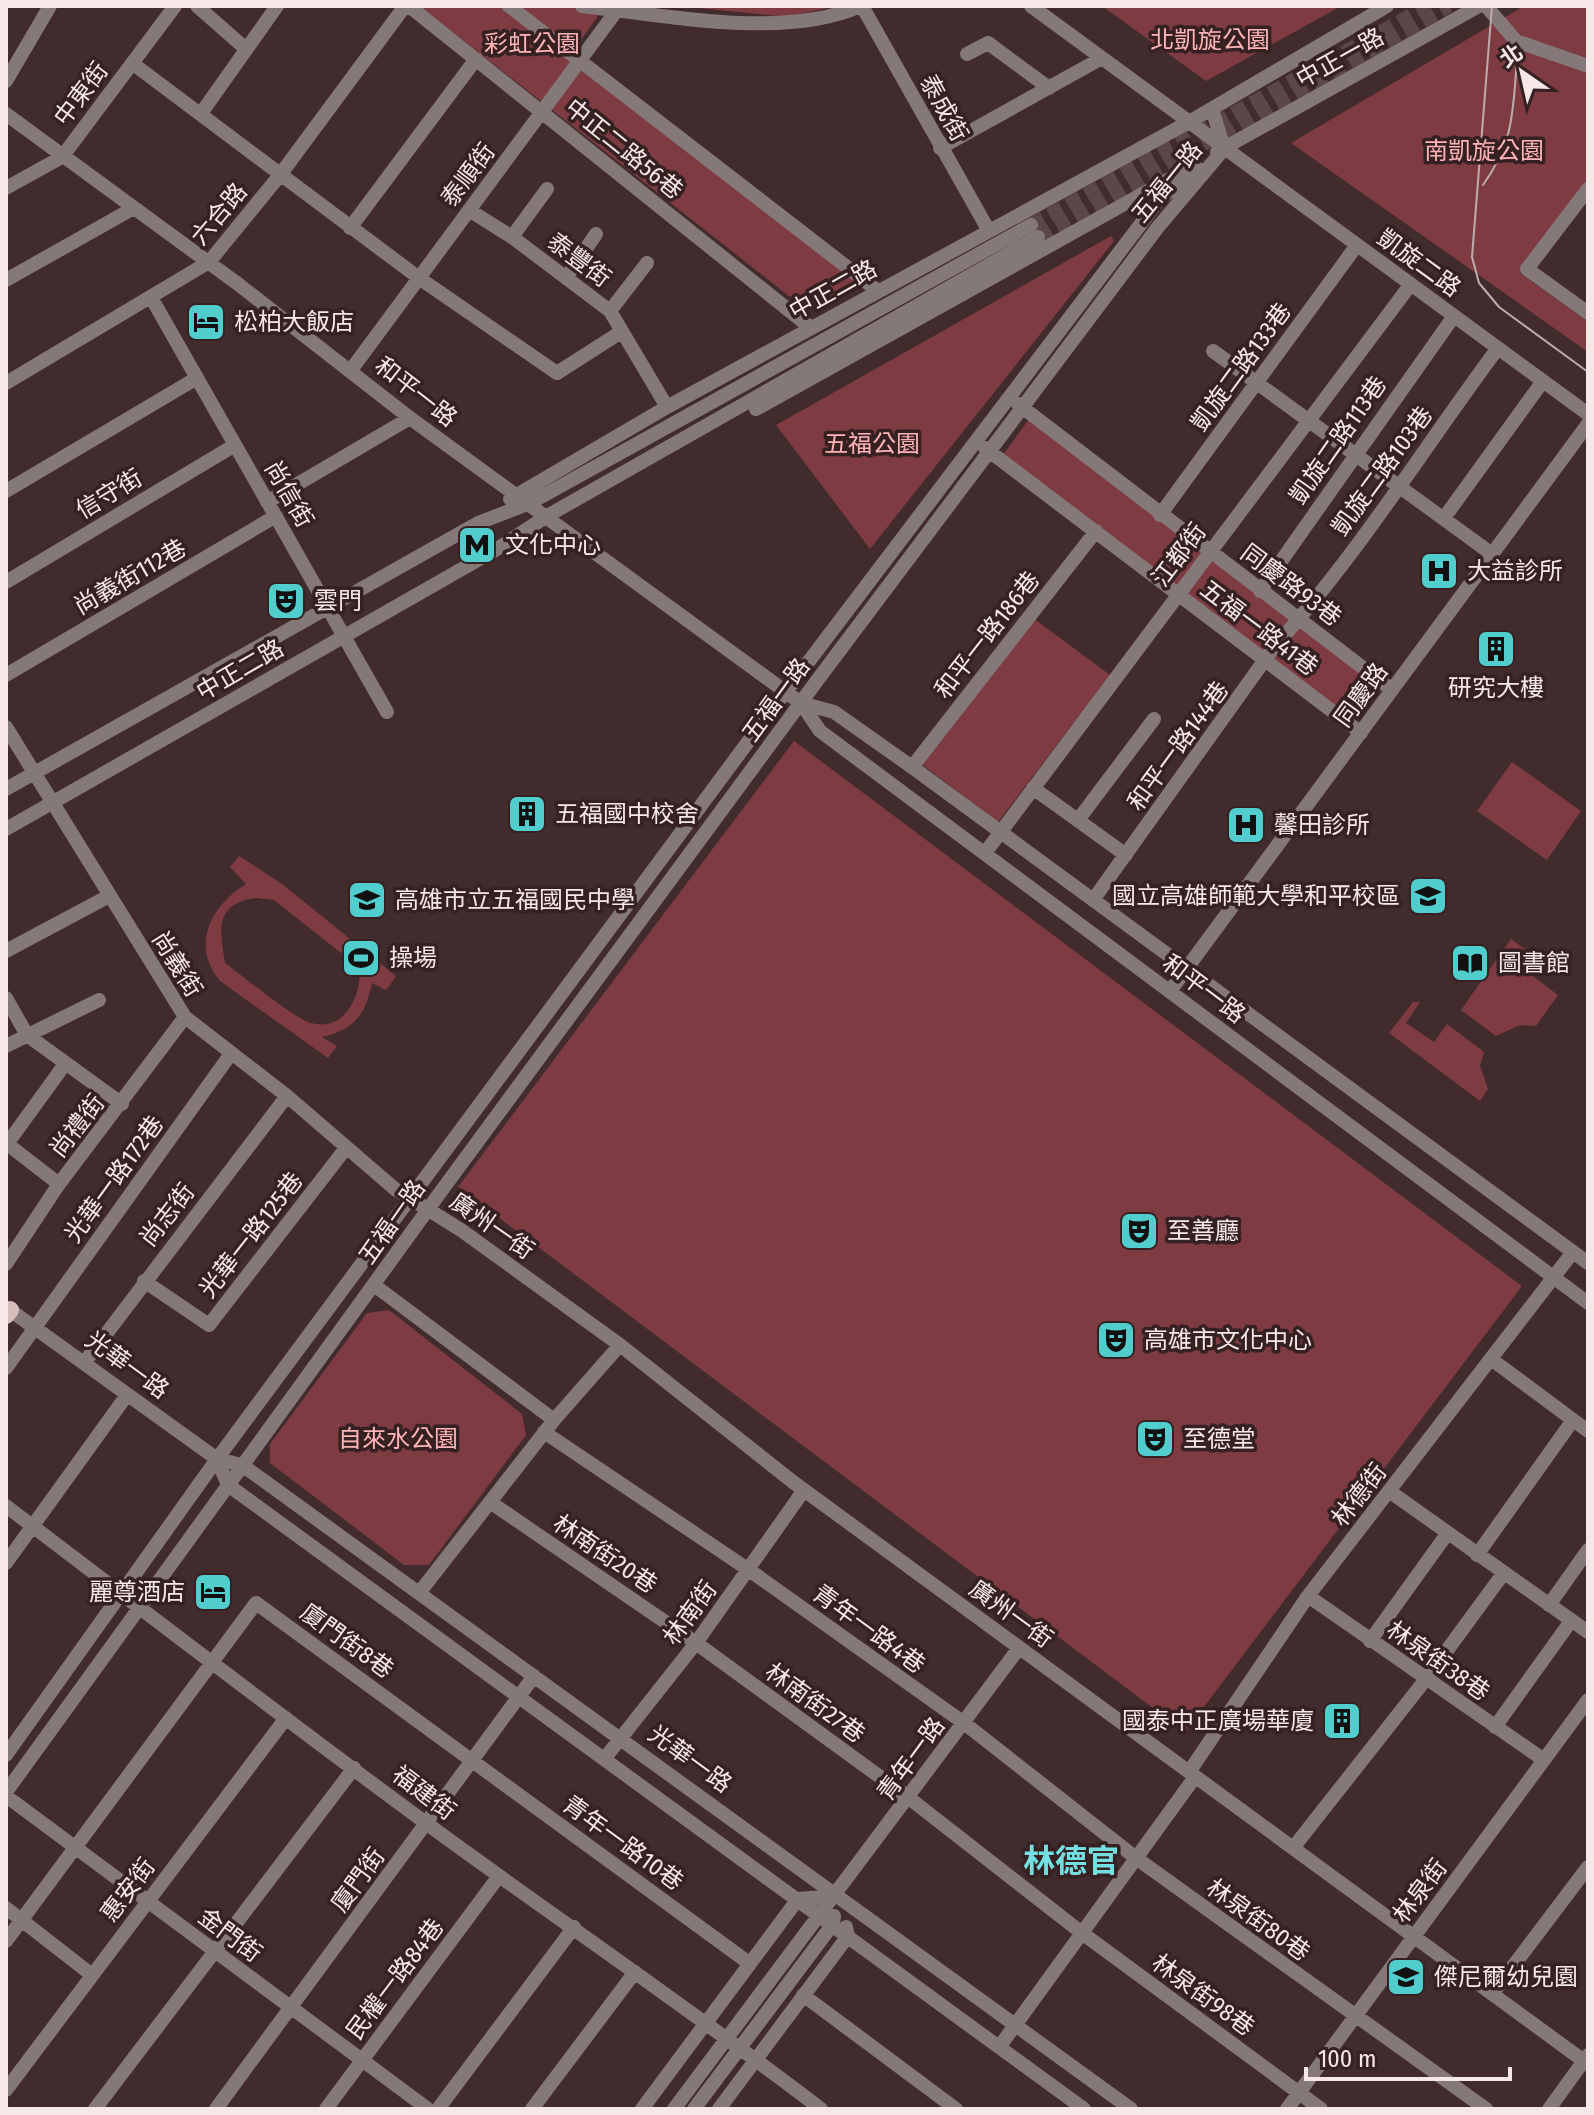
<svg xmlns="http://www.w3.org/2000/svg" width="1594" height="2115" viewBox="0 0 1594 2115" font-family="'Fira Sans Condensed','Noto Sans TC',sans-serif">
<rect width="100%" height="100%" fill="#412b2c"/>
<path fill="#7e3c42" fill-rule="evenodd" d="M 605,6 L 569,57 L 857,281 L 808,311 L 421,7 Z
M 679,6 L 837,6 L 787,17 Z
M 1102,6 L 1341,6 L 1206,81 Z
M 1524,6 L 1588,6 L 1588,186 L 1520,273 L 1588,322 L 1588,352 L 1291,143 Z
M 1111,236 L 1114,241 L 870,549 L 776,425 Z
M 1029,419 L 1379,683 L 1350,720 L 1003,455 Z
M 1033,618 L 1110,675 L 998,822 L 920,763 Z
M 794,741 L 1522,1286 L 1185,1732 L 458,1187 Z
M 1512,762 L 1581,811 L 1547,860 L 1477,811 Z
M 239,856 L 282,884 L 396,976 L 386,990 L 372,983 C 366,1014 354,1030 322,1037 L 337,1046 L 328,1058 L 220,981 C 190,945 211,906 246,884 L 230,867 ZM 256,898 L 274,900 L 360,968 C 361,995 346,1032 311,1023 C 293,1018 243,976 225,963 C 220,931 213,904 256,898 Z
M 1511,939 L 1535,956 L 1526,971 L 1558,995 L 1536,1026 L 1520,1025 L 1496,1036 L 1461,1010 Z
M 1413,1002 L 1420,1002 L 1406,1023 L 1434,1042 L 1447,1024 L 1484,1052 L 1480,1066 L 1488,1089 L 1480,1101 L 1389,1033 Z
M 389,1310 L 522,1414 L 526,1435 L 429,1565 L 404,1565 L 270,1463 L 270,1444 L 367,1313 Z"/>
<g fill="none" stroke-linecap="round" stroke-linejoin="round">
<path stroke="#5c4748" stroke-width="14" stroke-dasharray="14 7" stroke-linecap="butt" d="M 1031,225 L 1428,6
M 1038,237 L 1449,6"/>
<path stroke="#847878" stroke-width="14" d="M 197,6 L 246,49
M 409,6 L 811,328
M 509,6 L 878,291
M 582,6 C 664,15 784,40 860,6
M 862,6 L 989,231
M 1031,6 L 1588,414
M 1486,6 L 1516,41 L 1588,66
M 967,54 L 988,43 L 1049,88
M 132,63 L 419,278 L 557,373 L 621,332
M 6,81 L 50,6
M 1212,109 L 1224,148
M 202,112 L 277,6
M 6,114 L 238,284 L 410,418 L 786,692 L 801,703 L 820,731 L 1588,1303
M 940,148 L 1102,58
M 1217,152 L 1479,6
M 6,188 L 62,157 L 175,6
M 1588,189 L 1527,269 L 1588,313
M 469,210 L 512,237 L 610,311 L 667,407
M 350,228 L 476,59
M 512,237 L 547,189
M 566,278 L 596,234
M 6,280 L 132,209
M 152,299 L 387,712
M 610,311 L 647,263
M 1213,351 L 1492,554
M 351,370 L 620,6
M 6,383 L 209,262 L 280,175 L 405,6
M 1018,404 L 1392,690
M 756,409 L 1189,168
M 985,448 L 1361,733
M 6,491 L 197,378
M 510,499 L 667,407 L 1189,122 L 1387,6
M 267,502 L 410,418
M 1160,515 L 1357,245
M 1444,518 L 1543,381
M 6,582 L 235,445
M 1260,591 L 1454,316
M 6,675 L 276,516
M 801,703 L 834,712 L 912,767 L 1588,1263
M 6,727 L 185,1017 L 287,1096 L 395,1189 L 461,1230 L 620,1345 L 793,1482 L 1588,2064
M 912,767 L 1096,531
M 1033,788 L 1126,855
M 6,789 L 478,523 L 530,503 L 1031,225
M 1078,820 L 1154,719
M 6,829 L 497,549 L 547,516 L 1038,237
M 985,853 L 1411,284
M 1093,900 L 1274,647 C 1358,555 1424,447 1498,348
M 6,951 L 109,896
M 1170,991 L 1588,424
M 6,998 L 27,1035 L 122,1104
M 6,1046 L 99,1000
M 6,1143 L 59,1184
M 7,1144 L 65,1064
M 6,1264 L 59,1184 L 185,1017
M 144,1281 L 209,1325 L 346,1148
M 374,1285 L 554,1420
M 10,1310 L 217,1459 L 242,1465 L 1131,2109
M 1491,1359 L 1588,1431
M 84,1363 L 287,1096
M 6,1368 L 230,1055
M 544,1432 L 749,1570 L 964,1723 L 1136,1858 L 1486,2109
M 217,1459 L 228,1485 L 1084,2109
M 1389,1491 L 1588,1632
M 490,1502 L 696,1643 L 909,1798 L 1082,1933 L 1321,2109
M 6,1506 C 147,1613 287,1721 430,1826 C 560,1921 693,2011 821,2109
M 1477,1555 L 1573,1420
M 6,1563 L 127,1395
M 419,1593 L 554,1420 L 620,1345
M 1308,1596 L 1544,1760
M 1549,1605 L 1588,1550
M 1370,1641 L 1447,1534
M 1495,1727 L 1571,1621
M 6,1755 L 217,1459 L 762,723 L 1159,200 L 1198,169
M 605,1758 L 696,1643 L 804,1490
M 1189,1772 L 1308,1596 L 1573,1252
M 6,1792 L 442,1190 L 819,678 L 1158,227 L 1224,149
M 6,1796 L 428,2109
M 1293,1848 L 1426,1679 L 1503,1574
M 6,1908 L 92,1975
M 6,1941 L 256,1603 L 749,1963
M 1492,1994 L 1588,1867
M 803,1995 L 956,2109
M 1000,2046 L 1195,1777
M 6,2090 L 286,1718
M 95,2109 L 354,1768
M 216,2109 L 534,1676
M 326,2109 L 499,1876
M 438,2109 L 574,1927
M 532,2109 L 635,1972
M 642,2109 L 798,1899 L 837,1896
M 674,2109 L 1019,1648
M 694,2109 L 833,1924 L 834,1916
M 719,2109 L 848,1936 L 846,1927
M 1287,2109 L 1588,1700
M 1549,2109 L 1588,2055"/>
<path stroke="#d6bdbe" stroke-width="18" d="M 6,1315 L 10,1310"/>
<path stroke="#bdacac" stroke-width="2" d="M 1492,6 L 1472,257 L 1479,283 L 1499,307 L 1588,372
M 1483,185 C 1517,137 1512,106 1518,51"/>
</g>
<defs>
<g id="hotel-square" transform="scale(2)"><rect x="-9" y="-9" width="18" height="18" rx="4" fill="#52cdce" stroke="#362122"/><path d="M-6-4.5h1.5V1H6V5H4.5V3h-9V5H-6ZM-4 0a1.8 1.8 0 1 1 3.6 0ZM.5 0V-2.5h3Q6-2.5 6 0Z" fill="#111"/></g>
<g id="metro-square" transform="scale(2)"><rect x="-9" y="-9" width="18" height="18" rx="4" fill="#52cdce" stroke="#362122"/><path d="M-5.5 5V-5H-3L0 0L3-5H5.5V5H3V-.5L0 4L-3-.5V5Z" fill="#111"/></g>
<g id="hospital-square" transform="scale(2)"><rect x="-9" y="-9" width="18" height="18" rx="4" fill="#52cdce" stroke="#362122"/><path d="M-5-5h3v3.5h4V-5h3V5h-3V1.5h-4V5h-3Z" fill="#111"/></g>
<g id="theatre-square" transform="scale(2)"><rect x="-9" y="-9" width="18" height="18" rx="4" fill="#52cdce" stroke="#362122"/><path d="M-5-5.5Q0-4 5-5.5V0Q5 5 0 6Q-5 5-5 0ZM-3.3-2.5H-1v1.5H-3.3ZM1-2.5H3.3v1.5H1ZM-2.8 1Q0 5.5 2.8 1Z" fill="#111"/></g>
<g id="building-square" transform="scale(2)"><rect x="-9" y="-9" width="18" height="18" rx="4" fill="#52cdce" stroke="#362122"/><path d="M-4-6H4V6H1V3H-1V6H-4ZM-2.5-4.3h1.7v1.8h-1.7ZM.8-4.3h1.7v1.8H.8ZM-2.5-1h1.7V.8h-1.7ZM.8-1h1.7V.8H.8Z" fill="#111"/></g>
<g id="university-square" transform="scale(2)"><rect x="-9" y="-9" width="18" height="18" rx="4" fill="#52cdce" stroke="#362122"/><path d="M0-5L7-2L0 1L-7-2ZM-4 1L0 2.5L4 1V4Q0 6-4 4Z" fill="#111"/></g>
<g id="school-square" transform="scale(2)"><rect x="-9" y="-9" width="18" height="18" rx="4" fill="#52cdce" stroke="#362122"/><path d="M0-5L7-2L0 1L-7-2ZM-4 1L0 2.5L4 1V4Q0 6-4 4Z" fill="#111"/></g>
<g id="stadium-square" transform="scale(2)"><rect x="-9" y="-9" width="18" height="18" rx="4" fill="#52cdce" stroke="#362122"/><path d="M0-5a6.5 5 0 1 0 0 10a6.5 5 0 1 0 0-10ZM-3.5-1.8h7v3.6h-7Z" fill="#111"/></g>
<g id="library-square" transform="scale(2)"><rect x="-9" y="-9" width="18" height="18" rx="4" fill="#52cdce" stroke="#362122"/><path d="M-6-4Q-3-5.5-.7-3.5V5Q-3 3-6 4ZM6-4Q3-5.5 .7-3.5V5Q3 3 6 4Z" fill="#111"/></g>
</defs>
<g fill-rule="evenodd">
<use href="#hotel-square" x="206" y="322"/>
<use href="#metro-square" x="477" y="545"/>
<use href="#hospital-square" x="1439" y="571"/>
<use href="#theatre-square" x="286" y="601"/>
<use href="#building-square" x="1496" y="649"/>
<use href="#building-square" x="527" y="814"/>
<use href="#hospital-square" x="1246" y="825"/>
<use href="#university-square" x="1428" y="896"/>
<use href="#school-square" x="367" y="900"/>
<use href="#stadium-square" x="361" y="958"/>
<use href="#library-square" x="1470" y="963"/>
<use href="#theatre-square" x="1139" y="1231"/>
<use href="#theatre-square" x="1116" y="1340"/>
<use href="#theatre-square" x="1155" y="1439"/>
<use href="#hotel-square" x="213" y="1592"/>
<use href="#building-square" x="1342" y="1721"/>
<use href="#school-square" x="1406" y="1977"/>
</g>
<g text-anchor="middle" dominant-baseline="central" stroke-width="7" stroke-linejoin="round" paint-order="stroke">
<g font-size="24" fill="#feb3b6" stroke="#362122">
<text x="1210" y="40">北凱旋公園</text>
<text x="532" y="44">彩虹公園</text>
<text x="1484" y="151">南凱旋公園</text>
<text x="872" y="444">五福公園</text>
<text x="398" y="1439">自來水公園</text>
</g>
<g font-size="24" fill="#f7e8e8" stroke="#362122">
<text transform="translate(1340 58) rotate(-29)">中正一路</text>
<text transform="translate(81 94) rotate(-53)">中東街</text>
<text transform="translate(944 108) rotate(61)">泰成街</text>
<text transform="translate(624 149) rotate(39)">中正二路56巷</text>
<text transform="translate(468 175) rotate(-53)">泰順街</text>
<text transform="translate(1167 182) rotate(-51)">五福一路</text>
<text transform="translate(219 214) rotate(-50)">六合路</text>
<text transform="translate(579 260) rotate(37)">泰豐街</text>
<text transform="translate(1419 263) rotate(36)">凱旋二路</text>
<text transform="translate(833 290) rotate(-29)">中正二路</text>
<text transform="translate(1241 367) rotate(-54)">凱旋二路133巷</text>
<text transform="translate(416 392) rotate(38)">和平一路</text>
<text transform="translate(1338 440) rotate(-55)">凱旋二路113巷</text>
<text transform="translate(1382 471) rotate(-54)">凱旋二路103巷</text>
<text transform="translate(109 494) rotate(-31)">信守街</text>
<text transform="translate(289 494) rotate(60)">尚信街</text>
<text transform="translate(1179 555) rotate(-53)">江都街</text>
<text transform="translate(130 577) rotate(-30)">尚義街112巷</text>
<text transform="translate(1291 585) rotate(37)">同慶路93巷</text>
<text transform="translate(1259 628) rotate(37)">五福一路41巷</text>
<text transform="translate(987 635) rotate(-52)">和平一路186巷</text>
<text transform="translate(240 670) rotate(-30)">中正二路</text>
<text transform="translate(1361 695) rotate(-54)">同慶路</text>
<text transform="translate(776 700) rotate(-54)">五福一路</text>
<text transform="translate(1178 746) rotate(-54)">和平一路144巷</text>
<text transform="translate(177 964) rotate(58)">尚義街</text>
<text transform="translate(1204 989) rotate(37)">和平一路</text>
<text transform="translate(77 1126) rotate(-52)">尚禮街</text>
<text transform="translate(114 1179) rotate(-54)">光華一路172巷</text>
<text transform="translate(167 1215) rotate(-52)">尚志街</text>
<text transform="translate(392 1222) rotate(-55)">五福一路</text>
<text transform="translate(492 1226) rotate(35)">廣州一街</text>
<text transform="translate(251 1235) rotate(-52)">光華一路125巷</text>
<text transform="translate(127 1365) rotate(36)">光華一路</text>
<text transform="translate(1359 1495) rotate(-52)">林德街</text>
<text transform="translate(605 1554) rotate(34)">林南街20巷</text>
<text transform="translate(690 1613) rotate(-54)">林南街</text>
<text transform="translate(1011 1614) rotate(36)">廣州一街</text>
<text transform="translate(869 1629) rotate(36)">青年一路4巷</text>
<text transform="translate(347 1641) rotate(36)">廈門街8巷</text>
<text transform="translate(1438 1661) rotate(35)">林泉街38巷</text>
<text transform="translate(815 1703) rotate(36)">林南街27巷</text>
<text transform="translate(690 1759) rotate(36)">光華一路</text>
<text transform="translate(911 1759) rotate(-54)">青年一路</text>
<text transform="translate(424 1793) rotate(37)">福建街</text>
<text transform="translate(623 1843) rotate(36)">青年一路10巷</text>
<text transform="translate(358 1880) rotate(-54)">廈門街</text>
<text transform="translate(128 1890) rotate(-53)">惠安街</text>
<text transform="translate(1420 1891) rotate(-53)">林泉街</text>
<text transform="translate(1258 1920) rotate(36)">林泉街80巷</text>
<text transform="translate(230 1935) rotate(37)">金門街</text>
<text transform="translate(395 1979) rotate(-53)">民權一路84巷</text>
<text transform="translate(1203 1995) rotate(36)">林泉街98巷</text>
</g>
<g font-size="24" fill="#f7e8e8" stroke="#362122" text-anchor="start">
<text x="234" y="322">松柏大飯店</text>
<text x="505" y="545">文化中心</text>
<text x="1467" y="571">大益診所</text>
<text x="314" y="601">雲門</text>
<text x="1496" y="688" text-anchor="middle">研究大樓</text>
<text x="555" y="814">五福國中校舍</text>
<text x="1274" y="825">馨田診所</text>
<text x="1400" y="896" text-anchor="end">國立高雄師範大學和平校區</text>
<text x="395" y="900">高雄市立五福國民中學</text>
<text x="389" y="958">操場</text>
<text x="1498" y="963">圖書館</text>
<text x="1167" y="1231">至善廳</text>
<text x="1144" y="1340">高雄市文化中心</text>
<text x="1183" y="1439">至德堂</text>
<text x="185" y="1592" text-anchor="end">麗尊酒店</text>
<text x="1314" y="1721" text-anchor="end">國泰中正廣場華廈</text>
<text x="1434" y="1977">傑尼爾幼兒園</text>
</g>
<g font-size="32" font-weight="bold" fill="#73dfe0" stroke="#362122">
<text x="1071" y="1861">林德官</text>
</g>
</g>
<rect width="1594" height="2115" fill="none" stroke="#f7e8e8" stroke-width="16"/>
<g transform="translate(1522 72) rotate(326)" stroke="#362122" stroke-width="6" paint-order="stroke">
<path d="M0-6L14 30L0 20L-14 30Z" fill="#f7e8e8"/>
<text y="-12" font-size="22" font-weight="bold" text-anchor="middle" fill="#f7e8e8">北</text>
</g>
<path d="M1306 2067v12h204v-12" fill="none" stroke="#f7e8e8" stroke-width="4"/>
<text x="1318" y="2067" font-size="24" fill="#f7e8e8" stroke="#362122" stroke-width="6" paint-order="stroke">100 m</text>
</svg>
